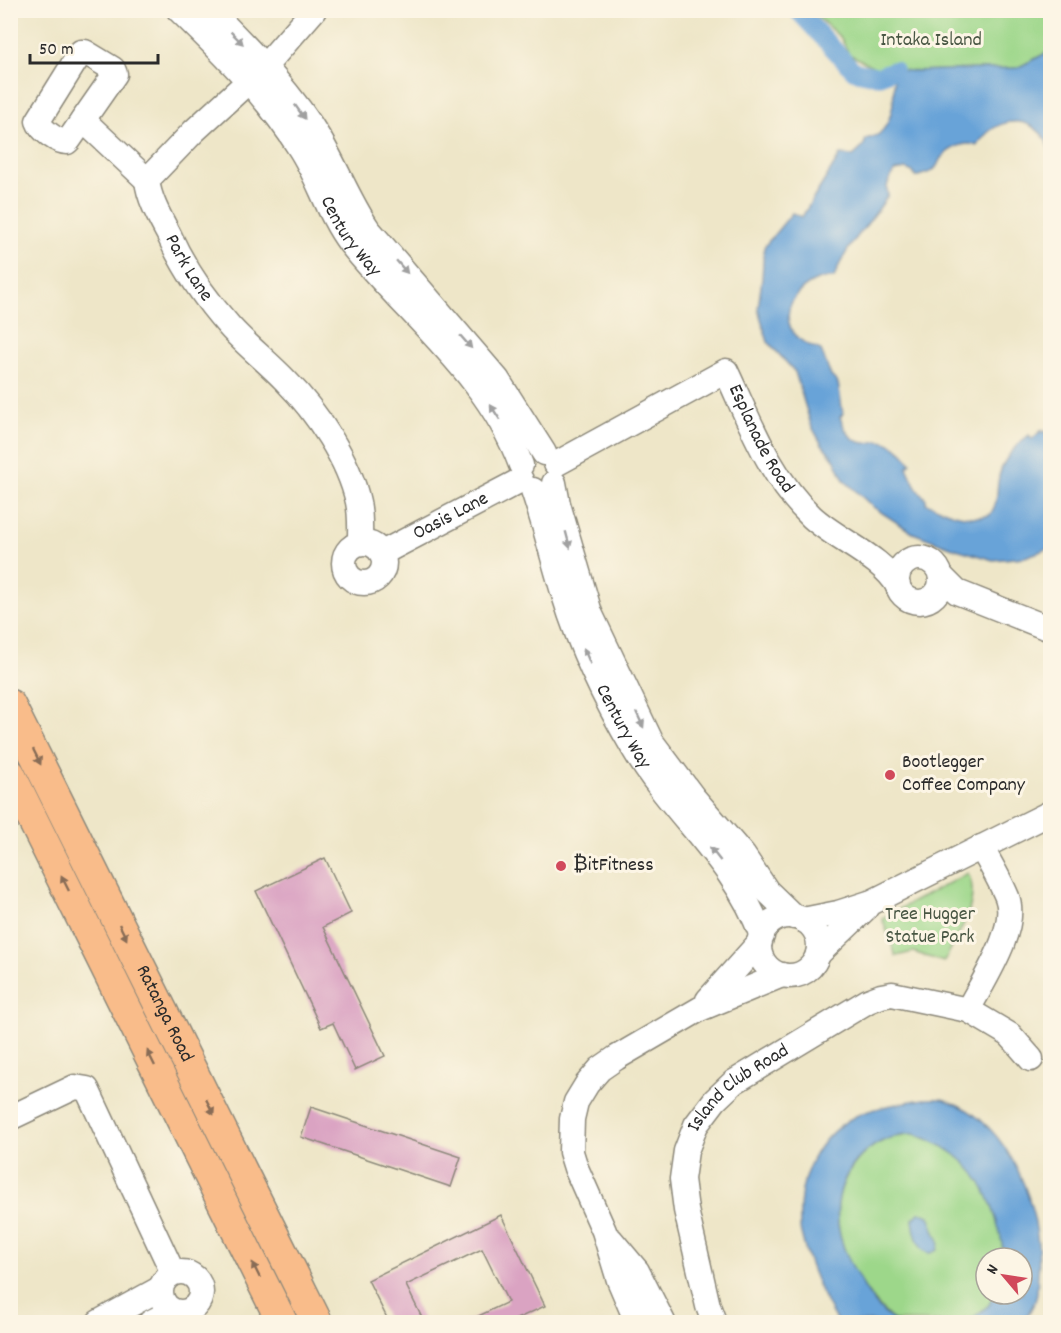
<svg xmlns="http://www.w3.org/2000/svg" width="1061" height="1333" viewBox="0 0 1061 1333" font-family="Dekko,sans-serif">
<rect width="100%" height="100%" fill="#fcf5e5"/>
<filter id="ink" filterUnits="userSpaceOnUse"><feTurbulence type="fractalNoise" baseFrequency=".0167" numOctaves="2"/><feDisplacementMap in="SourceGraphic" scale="12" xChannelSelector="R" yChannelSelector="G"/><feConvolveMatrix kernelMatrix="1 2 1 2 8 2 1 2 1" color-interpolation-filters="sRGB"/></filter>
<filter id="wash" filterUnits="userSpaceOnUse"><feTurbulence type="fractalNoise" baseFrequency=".008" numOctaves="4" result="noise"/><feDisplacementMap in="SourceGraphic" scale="24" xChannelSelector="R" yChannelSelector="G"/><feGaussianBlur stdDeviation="1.35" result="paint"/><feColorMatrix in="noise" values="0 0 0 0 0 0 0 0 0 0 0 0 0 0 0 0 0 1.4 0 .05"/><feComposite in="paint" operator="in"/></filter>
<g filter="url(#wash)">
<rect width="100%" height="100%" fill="#eee6c8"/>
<path fill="#9dd78a" stroke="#64815a" stroke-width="1.5" d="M 811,11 L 1050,11 L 1050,51 L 1017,68 L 912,71 L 876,68 L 849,54 L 841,38 Z
M 968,873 C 982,902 957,935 944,962 L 913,952 L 896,956 L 882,918 Z
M 912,1133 C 927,1140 947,1145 959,1156 C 985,1179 1004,1224 1003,1258 L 986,1258 L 986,1294 L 994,1294 L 989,1305 L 968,1322 L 894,1321 C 853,1285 816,1217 853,1166 C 861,1155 872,1145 885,1140 C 893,1136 904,1135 912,1133 Z"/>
<path fill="#68a3d8" stroke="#4a6782" stroke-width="1.5" d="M 1050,51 L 1050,154 C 1049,149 1047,141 1044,137 C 1023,111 992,121 977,146 C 966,140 950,148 941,158 C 938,162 938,167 933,170 C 928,174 921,175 915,177 L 913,172 L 906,169 L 895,171 C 889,178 885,186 888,195 C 870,225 846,243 834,278 C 805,275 772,311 797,337 C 804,344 813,347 821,350 L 831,376 L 838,383 L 843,414 L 840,417 C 844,429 852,443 866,443 C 871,443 875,441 880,441 C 893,442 904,453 911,463 L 907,467 C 912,479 916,490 926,499 L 926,503 C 948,512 966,521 990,515 C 999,500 996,498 998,482 C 1001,461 1013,448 1029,435 L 1032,439 L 1042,430 L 1044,433 L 1050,427 L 1050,548 L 1025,557 L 993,560 L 953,548 L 913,533 L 873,507 L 844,480 L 835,460 L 821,443 L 811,425 L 795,372 L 768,342 L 758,309 L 762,279 L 764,247 L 792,213 L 802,217 L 840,155 L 853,156 L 863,147 L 866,139 C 870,137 876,137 879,134 C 896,119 894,90 894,70 L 912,71 L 1017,68 Z
M 923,1099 C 930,1099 939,1098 946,1100 C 1011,1121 1044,1213 1038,1275 C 1037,1282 1038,1291 1036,1298 C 1034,1306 1027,1315 1023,1322 L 968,1322 L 989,1305 L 994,1294 L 1022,1294 L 1022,1258 L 1003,1258 C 1004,1245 1000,1235 997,1222 C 987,1185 968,1156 931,1141 C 926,1139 920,1135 914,1134 C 903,1132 885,1139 875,1145 C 834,1172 828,1219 850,1262 C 862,1284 874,1309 896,1322 L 837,1322 C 821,1295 808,1264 801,1233 C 799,1226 800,1217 800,1210 C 801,1171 820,1134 856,1116 C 874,1107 903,1103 923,1099 Z
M 920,1212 L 929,1216 L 939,1242 L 938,1249 C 921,1264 914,1232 913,1219 Z"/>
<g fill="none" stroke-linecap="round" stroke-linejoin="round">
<path stroke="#68a3d8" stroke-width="18" d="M 797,10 L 854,71 L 878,76 L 894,70"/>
</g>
<g id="blocks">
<path fill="#daa3c2" d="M 325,858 L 351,913 L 323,927 L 385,1056 L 355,1070 L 333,1023 L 321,1028 L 256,891 Z
M 311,1107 L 461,1157 L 451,1187 L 301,1137 Z
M 501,1215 L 545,1306 L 510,1322 L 466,1322 L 508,1302 L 482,1249 L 406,1285 L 424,1322 L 389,1322 L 368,1280 Z"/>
</g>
</g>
<g filter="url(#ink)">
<use href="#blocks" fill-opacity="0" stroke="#8c887a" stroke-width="1.5"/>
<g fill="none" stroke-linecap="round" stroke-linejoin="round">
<g stroke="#8c887a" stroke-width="27">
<g id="minor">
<path id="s1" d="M 179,10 C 223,53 266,95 299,147 C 319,177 328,214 350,243 C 408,316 488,374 521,465"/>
<path d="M 210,10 C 250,51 291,91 320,140 C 337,169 349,201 368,229 L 497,379 L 544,453"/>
<path d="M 81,52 L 85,52 L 113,69 L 115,74 L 69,140 L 67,142 C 57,142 41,130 38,121 Z"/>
<path d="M 83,120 L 147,180"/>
<path id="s2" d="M 147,180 C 149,199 160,218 169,235 C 184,268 206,300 230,327 C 247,346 268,362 286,381 C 316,411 349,460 358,502 C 361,516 360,529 360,543"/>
<path d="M 147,180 L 194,131 L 265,66 L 314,10"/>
<path id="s3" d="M 556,464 L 726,371 C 750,422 770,478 812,517 C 837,540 883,558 898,586"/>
<path d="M 554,483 L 558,504 L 590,613 L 651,741 L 693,797 L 743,855 L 767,891 L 794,917"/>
<path id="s4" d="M 533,490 C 545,525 553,560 564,595 C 580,647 606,702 634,749 C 674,817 734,859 762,936"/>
<circle cx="364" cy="563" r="20"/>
<path id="s5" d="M 382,553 L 521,480"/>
<circle cx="919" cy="580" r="22"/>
<path d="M 941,576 L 957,592 L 1050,629"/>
<circle cx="789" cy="946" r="30"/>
<path d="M 803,920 L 838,913 L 872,902 L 1050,813"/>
<path d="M 818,954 L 866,908"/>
<path d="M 708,1000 L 760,942"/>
<path d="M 968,1010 C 982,982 1019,929 1007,897 C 1000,880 990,863 981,847"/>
<path d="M 10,1118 L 75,1087 L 87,1089 L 173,1273"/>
<path d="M 611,1240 L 637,1271 L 663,1322"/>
<circle cx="181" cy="1292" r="20"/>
<path d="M 99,1322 L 161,1288"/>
<path d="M 151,1322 L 173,1311"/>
<path d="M 637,1322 L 619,1280 L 604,1231 L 576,1168 L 571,1152 L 572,1119 L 576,1102 L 587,1084 L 600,1069 L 616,1058 L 700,1009 L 782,975"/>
<path id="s6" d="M 714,1322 L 708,1306 L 686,1210 L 682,1179 L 686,1151 L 696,1125 L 715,1100 L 734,1082 L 868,1001 L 881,996 L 892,994 L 968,1010 L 1010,1035 L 1031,1059"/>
</g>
</g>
<g stroke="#8c887a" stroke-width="33">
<g id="major">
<path id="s7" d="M 10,705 L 317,1322"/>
<path d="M 10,774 L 282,1322"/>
</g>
</g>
<use href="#minor" stroke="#fff" stroke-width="24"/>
<use href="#major" stroke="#f9bc8a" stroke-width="30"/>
</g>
<defs><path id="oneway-solid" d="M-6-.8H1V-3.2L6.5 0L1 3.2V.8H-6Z" transform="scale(1.5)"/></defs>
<g fill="#a0a0a0">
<use href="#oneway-solid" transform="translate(237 38) rotate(45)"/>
<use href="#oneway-solid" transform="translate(300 112) rotate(55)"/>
<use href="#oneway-solid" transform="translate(402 267) rotate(49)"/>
<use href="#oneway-solid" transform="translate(466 342) rotate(49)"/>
<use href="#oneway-solid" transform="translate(495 412) rotate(-123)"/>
<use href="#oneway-solid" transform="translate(568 540) rotate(75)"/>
<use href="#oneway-solid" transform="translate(587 656) rotate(-113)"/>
<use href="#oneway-solid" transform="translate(640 720) rotate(65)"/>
<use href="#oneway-solid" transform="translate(715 854) rotate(-128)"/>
</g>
<g fill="#886c56">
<use href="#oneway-solid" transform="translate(37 757) rotate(64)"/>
<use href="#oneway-solid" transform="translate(65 883) rotate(-116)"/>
<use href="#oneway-solid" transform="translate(123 932) rotate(64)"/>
<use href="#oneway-solid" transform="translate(151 1058) rotate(-116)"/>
<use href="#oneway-solid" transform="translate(210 1107) rotate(64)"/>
<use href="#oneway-solid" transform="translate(256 1270) rotate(-116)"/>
</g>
</g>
<g fill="#d1495b" stroke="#fcf5e5" stroke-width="2">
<circle cx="890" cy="775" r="6"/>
<circle cx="561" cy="866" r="6"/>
</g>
<g text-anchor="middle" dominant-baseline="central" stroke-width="6" stroke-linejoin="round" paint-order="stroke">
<g font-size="20" fill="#485643" stroke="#fcf5e5">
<text x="931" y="41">Intaka Island</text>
<text x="930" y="915">Tree Hugger<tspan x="930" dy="23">Statue Park</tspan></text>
</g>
<g font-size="20" fill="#2b2b2b" stroke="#fcf5e5">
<text stroke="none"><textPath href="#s1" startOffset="286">Century Way</textPath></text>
<text stroke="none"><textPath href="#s2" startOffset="98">Park Lane</textPath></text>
<text stroke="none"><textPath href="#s3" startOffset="270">Esplanade Road</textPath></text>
<text stroke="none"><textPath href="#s5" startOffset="78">Oasis Lane</textPath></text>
<text stroke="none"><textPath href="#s4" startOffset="254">Century Way</textPath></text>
<text stroke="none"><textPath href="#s7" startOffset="345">Ratanga Road</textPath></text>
<text stroke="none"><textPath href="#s6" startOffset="260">Island Club Road</textPath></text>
</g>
<g font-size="20" fill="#2b2b2b" stroke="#fcf5e5" text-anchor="start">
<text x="902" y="763">Bootlegger<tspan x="902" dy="23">Coffee Company</tspan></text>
<text x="573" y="866">₿itFitness</text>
</g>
</g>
<rect width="1061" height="1333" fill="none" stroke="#fcf5e5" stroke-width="36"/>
<g transform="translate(1004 1276) rotate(299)"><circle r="28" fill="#fcf5e5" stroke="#a8a49b" stroke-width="1.5"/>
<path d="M0-4.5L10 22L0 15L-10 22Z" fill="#d1495b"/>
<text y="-9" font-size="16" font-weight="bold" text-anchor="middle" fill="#2b2b2b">N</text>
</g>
<path d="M30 54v9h128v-9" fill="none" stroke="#2b2b2b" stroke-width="3"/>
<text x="39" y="54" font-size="18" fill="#2b2b2b" stroke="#fcf5e5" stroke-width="4.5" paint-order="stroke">50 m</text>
</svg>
